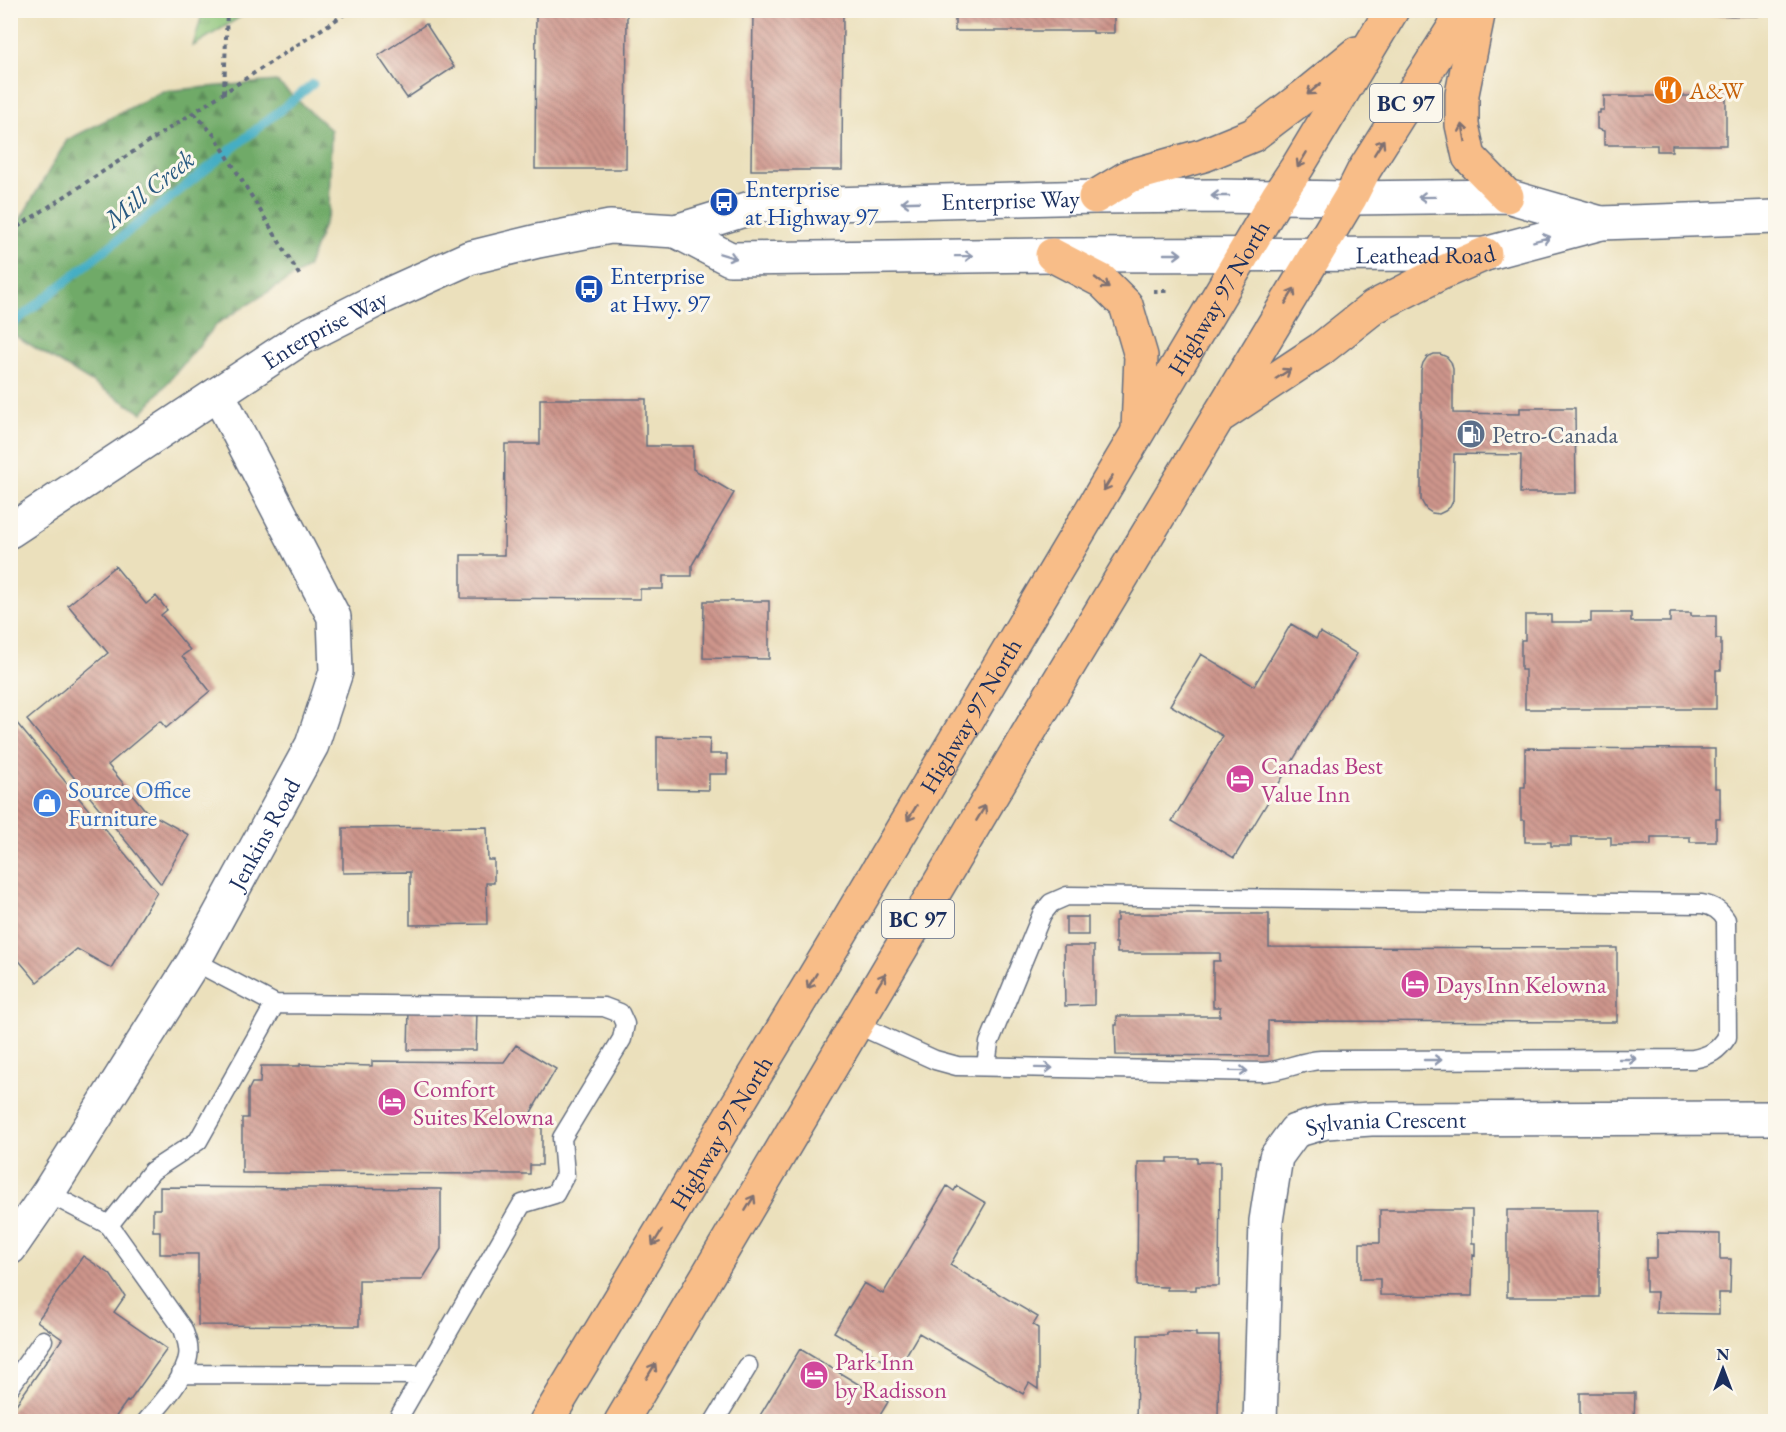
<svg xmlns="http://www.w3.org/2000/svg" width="1786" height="1432" viewBox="0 0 1786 1432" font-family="'EB Garamond',serif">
<defs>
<pattern id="forest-firs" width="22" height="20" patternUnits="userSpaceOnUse" patternTransform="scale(1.5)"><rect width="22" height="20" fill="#70aa68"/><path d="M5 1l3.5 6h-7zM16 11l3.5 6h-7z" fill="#5b8b59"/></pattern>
<pattern id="park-tufts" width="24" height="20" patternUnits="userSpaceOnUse" patternTransform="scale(1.5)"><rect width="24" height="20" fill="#8bc478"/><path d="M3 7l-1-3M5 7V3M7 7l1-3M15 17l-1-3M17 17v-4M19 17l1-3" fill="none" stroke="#71a066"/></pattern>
<pattern id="building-back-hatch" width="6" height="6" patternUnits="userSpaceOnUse" patternTransform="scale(1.5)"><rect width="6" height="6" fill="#ce958b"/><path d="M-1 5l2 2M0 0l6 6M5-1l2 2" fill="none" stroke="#a67a75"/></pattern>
</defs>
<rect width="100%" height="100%" fill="#fbf7ec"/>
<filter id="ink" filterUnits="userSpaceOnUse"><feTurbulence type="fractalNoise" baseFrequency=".0167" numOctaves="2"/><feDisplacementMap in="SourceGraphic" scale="12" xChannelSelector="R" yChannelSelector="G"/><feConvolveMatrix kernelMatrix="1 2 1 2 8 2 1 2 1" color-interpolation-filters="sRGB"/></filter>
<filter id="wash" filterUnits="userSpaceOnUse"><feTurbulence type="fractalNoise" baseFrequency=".008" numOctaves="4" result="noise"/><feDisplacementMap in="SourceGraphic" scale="24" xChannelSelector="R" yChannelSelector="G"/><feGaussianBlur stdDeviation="1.35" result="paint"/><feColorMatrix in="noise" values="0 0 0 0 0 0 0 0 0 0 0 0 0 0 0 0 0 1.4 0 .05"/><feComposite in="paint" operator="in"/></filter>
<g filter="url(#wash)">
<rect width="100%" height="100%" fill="#ebe0bc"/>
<path fill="url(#forest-firs)" stroke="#466c63" stroke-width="1.5" d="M 276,81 L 331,130 L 329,212 L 307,268 L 218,323 L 142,413 L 11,333 L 11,235 L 67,140 L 163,91 Z"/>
<path fill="url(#park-tufts)" stroke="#537a6b" stroke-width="1.5" d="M 203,11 L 203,10 L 250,11 L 193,46 Z"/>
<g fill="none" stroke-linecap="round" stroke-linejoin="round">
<path stroke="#45aec4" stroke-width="9" d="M 10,326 L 313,84"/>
</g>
<g id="blocks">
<path fill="url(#building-back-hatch)" d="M 536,10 L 627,10 L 626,169 L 535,169 Z
M 753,10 L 843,10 L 842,170 L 751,170 Z
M 955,10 L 1114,10 L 1114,33 L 1093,33 L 1093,31 L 955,31 Z
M 1684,10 L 1758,10 L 1758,16 L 1684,15 Z
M 426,24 L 454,67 L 407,98 L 378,56 Z
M 1669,91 L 1679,91 L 1680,96 L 1726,96 L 1726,145 L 1672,145 L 1672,151 L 1657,151 L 1657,145 L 1604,145 L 1604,131 L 1597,129 L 1597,113 L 1600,113 L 1600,110 L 1604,110 L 1604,96 L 1666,96 L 1666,93 L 1669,93 Z
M 1434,354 L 1440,354 L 1447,357 L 1451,362 L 1453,369 L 1453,413 L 1520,414 L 1520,408 L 1575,408 L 1576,493 L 1520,493 L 1521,455 L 1454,454 L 1453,501 L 1450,507 L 1445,511 L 1439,514 L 1432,513 L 1426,509 L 1421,500 L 1421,370 L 1423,363 L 1427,357 Z
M 540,399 L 646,399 L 646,446 L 693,446 L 693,469 L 734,493 L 692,565 L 692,576 L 663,576 L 663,589 L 640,589 L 640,599 L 461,598 L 461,555 L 504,555 L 505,444 L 540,444 Z
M 115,566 L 146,604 L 156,596 L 167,610 L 161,615 L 190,650 L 182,656 L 210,691 L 166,728 L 160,721 L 108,765 L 146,811 L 189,835 L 161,884 L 27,720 L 108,653 L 68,605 Z
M 704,601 L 769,601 L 769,659 L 703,658 Z
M 1591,613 L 1631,613 L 1631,622 L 1670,622 L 1670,613 L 1691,613 L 1691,616 L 1716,616 L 1716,639 L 1721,639 L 1721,670 L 1716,670 L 1716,709 L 1525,709 L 1525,670 L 1521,670 L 1521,640 L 1525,640 L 1525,615 L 1551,615 L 1551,622 L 1591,622 Z
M 1291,624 L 1316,639 L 1320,632 L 1357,654 L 1234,858 L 1172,821 L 1223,736 L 1170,705 L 1201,654 L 1254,686 Z
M 10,715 L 157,892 L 111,968 L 77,949 L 37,982 L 10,950 Z
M 657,737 L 710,738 L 709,754 L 727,754 L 727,774 L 709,774 L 709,790 L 657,789 Z
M 1525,748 L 1715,749 L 1715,788 L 1720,788 L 1720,819 L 1716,819 L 1716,842 L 1690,842 L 1690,837 L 1651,837 L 1651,845 L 1611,845 L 1611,837 L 1571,837 L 1571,846 L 1551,846 L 1551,842 L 1525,842 L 1525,820 L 1521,820 L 1521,787 L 1525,787 Z
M 487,827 L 488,860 L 494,860 L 494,883 L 486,883 L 487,924 L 410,925 L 410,872 L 343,873 L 343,828 Z
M 1117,914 L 1269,914 L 1269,947 L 1617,948 L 1617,1022 L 1268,1021 L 1268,1056 L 1116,1055 L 1115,1025 L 1117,1025 L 1117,1016 L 1220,1016 L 1220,1007 L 1213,1007 L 1213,961 L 1220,961 L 1220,953 L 1117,953 L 1117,943 L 1115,943 L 1115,921 L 1117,921 Z
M 1066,917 L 1088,917 L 1088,935 L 1066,935 Z
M 1064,946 L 1094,946 L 1094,1005 L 1065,1006 Z
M 409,1009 L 477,1010 L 476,1050 L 408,1050 Z
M 516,1045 L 556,1069 L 530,1114 L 530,1121 L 542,1121 L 542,1165 L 530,1165 L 530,1174 L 242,1173 L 242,1118 L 248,1118 L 248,1091 L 252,1083 L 260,1083 L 261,1066 L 300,1066 L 300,1064 L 372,1066 L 372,1061 L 504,1062 Z
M 1168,1158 L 1197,1158 L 1197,1162 L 1220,1162 L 1219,1286 L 1196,1286 L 1196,1290 L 1167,1290 L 1167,1287 L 1137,1286 L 1138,1162 L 1168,1162 Z
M 947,1186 L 954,1191 L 957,1186 L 986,1203 L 950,1265 L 1038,1317 L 1033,1325 L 1038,1328 L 1038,1389 L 1029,1383 L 1023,1394 L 919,1333 L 898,1369 L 834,1332 L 864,1283 L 883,1294 Z
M 160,1187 L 441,1189 L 441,1249 L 422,1280 L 359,1280 L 359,1326 L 198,1325 L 198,1254 L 160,1254 L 160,1231 L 153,1231 L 153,1209 L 160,1209 Z
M 1380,1210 L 1472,1210 L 1472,1243 L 1475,1243 L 1475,1256 L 1473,1255 L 1472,1296 L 1380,1295 L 1380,1279 L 1360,1279 L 1360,1243 L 1380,1243 Z
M 1507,1210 L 1599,1210 L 1599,1297 L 1507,1297 Z
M 1657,1233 L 1720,1234 L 1720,1259 L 1731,1259 L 1730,1293 L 1719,1293 L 1719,1314 L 1656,1313 L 1657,1292 L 1646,1292 L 1646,1258 L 1657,1258 Z
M 83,1256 L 110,1274 L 125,1296 L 114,1312 L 167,1349 L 129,1402 L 127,1401 L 112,1422 L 10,1422 L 10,1413 L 62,1339 L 37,1321 Z
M 1167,1332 L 1196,1333 L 1196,1336 L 1219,1336 L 1218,1422 L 1136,1422 L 1138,1335 L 1167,1335 Z
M 800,1349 L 888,1402 L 876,1422 L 756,1422 Z
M 1580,1393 L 1635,1393 L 1634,1422 L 1580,1422 Z"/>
</g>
</g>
<g filter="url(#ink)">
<use href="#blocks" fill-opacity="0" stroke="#646d7f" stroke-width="1.5"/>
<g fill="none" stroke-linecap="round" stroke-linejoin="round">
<g stroke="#646d7f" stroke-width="21">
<path id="service" d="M 194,961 L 275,1004 L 604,1007 L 620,1013 L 625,1024 L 622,1039 L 562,1138 L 565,1175 L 555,1194 L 522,1204 L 396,1422
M 856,1024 L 935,1060 L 957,1066 L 1263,1072 C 1283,1071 1301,1061 1321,1060 L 1693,1059 C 1709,1056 1718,1051 1727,1037 L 1726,920 C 1720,910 1713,906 1702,904 L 1067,896 L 1051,903 L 1042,914 L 989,1043 L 986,1066
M 48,1193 L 109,1225 L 183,1329 C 186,1338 190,1347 188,1357 C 184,1381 161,1403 146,1422
M 109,1225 L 152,1171 L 198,1141 L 275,1004
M 181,1374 L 423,1375
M 10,1387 L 43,1340
M 714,1422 L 748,1366"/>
</g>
<g stroke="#646d7f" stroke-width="36">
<g id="minor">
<path id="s1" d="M 10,1248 L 48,1193 L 194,961 L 312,745 L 336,672 L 334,617 L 218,394"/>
<path id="s2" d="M 1260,1422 L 1266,1221 L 1276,1157 L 1295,1131 L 1326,1122 L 1371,1119 L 1776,1118"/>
</g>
</g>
<g stroke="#646d7f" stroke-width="36">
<g id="tertiary">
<path id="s3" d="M 676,231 L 730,259 L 1052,255 L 1485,254 L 1601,223 L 1776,217"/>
<path id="s4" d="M 10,531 L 302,338 L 385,296 L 469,258 L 538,241 L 610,227 L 676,231 L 757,206 L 1095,197 L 1215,196 L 1350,198 L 1507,196 L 1601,223"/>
</g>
</g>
<g stroke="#646d7f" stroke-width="36">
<g id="trunk">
<path d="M 1479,10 L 1462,94 L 1462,125 L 1469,157 L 1507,196"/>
<path d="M 1095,197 L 1130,176 L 1204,155 L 1253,135 L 1303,97 L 1357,53"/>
<path d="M 1052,255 L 1102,281 L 1126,305 L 1141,356 L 1138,429"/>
<path d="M 1223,414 L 1321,349 L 1374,307 L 1441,273 L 1485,254"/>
<path id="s5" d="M 546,1422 L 833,946 L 1278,196 L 1298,166 L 1392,10"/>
<path d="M 621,1422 L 1052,693 L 1350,198 L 1364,170 L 1465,10"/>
</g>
</g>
<path stroke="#646d7f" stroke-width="4" stroke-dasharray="4.5 4.5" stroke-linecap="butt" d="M 224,93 L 227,10
M 194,113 L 215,136 L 300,276
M 10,232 L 351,10
M 1153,291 L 1169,291"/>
<use href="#service" stroke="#fff" stroke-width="18"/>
<use href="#minor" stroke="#fff" stroke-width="33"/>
<use href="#tertiary" stroke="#fff" stroke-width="33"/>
<use href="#trunk" stroke="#f8bd88" stroke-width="33"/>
</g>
<defs><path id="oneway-shaft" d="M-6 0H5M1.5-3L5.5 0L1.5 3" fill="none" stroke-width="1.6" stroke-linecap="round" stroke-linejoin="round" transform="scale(1.5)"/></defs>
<g stroke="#7e6f71">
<use href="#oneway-shaft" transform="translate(1314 89) rotate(140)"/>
<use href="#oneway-shaft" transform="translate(1464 133) rotate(-100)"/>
<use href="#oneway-shaft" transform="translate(1379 147) rotate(-58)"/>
<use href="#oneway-shaft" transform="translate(1302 160) rotate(121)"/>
<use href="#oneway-shaft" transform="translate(1102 283) rotate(38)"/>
<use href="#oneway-shaft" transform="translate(1290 296) rotate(-59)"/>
<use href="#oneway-shaft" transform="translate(1283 374) rotate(-33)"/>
<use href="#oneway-shaft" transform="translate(1108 483) rotate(121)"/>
<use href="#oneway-shaft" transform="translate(912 813) rotate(121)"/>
<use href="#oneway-shaft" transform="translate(981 813) rotate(-59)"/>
<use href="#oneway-shaft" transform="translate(812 981) rotate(121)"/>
<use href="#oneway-shaft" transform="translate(881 981) rotate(-59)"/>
<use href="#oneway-shaft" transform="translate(750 1203) rotate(-59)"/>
<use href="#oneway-shaft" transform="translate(657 1238) rotate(121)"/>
<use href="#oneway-shaft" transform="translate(651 1371) rotate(-59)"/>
</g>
<g stroke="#8d97ae">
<use href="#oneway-shaft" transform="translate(1220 196) rotate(180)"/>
<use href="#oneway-shaft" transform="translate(1427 197) rotate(179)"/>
<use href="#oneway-shaft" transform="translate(910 202) rotate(178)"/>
<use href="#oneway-shaft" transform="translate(1542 239) rotate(-15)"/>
<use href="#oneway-shaft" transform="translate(1173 254)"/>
<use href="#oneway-shaft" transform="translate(728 256) rotate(17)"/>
<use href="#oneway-shaft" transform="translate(964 256) rotate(-1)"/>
<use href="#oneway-shaft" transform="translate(1628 1059)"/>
<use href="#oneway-shaft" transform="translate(1433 1060)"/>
<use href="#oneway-shaft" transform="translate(1044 1068) rotate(1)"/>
<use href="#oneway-shaft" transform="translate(1239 1071) rotate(1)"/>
</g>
</g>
<defs>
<g id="restaurant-disc" transform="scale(1.5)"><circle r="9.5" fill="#e8710a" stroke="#fbf7ec"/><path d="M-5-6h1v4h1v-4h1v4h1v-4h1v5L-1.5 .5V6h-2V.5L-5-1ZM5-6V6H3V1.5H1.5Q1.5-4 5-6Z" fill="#fff"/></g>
<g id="bus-disc" transform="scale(1.5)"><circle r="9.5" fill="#1a4fb4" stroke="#fbf7ec"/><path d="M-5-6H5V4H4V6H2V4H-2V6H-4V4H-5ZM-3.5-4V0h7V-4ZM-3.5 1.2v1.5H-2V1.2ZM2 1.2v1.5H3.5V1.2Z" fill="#fff"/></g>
<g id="fuel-disc" transform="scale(1.5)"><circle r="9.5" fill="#5c6f8a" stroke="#fbf7ec"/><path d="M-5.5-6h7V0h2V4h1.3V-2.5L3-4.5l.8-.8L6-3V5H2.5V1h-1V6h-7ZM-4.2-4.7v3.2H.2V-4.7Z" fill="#fff"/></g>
<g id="hotel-disc" transform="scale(1.5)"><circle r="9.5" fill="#d1479c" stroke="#fbf7ec"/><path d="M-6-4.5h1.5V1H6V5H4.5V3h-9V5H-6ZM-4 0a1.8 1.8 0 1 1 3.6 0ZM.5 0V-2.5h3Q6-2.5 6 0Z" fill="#fff"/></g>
<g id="shop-disc" transform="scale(1.5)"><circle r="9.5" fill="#3f7fe0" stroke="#fbf7ec"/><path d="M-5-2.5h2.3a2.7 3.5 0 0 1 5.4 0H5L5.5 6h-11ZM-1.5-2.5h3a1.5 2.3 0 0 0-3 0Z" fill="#fff"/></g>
</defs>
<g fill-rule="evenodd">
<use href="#restaurant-disc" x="1668" y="90"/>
<use href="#bus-disc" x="724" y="202"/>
<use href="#bus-disc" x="589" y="289"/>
<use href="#fuel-disc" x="1471" y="434"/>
<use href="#hotel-disc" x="1240" y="779"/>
<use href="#shop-disc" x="47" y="803"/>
<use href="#hotel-disc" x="1415" y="984"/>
<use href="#hotel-disc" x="392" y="1102"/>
<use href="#hotel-disc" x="814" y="1375"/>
</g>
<g text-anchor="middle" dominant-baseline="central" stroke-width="6" stroke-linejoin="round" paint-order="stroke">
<g fill="#fbf7ec" stroke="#5e6b89" stroke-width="1.5">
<rect x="1370" y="84" width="72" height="38" rx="4.5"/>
<rect x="882" y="900" width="72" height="38" rx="4.5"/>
</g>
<g font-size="22" font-weight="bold" fill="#1b2f5e">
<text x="1406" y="103">BC 97</text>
<text x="918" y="919">BC 97</text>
</g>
<g font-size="24" fill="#c56008" stroke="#fbf7ec" text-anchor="start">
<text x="1689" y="90">A&amp;W</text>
</g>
<g font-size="24" fill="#164399" stroke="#fbf7ec" text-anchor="start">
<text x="745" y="188">Enterprise<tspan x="745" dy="28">at Highway 97</tspan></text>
<text x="610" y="275">Enterprise<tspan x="610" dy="28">at Hwy. 97</tspan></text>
</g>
<g font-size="24" fill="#1b2f5e" stroke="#fbf7ec">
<text stroke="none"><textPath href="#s4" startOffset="1084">Enterprise Way</textPath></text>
<text stroke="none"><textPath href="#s3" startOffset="756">Leathead Road</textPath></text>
<text stroke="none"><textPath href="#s5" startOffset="1310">Highway 97 North</textPath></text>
<text stroke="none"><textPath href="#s4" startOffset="374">Enterprise Way</textPath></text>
<text stroke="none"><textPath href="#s5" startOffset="824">Highway 97 North</textPath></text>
<text stroke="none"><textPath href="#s1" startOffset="486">Jenkins Road</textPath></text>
<text stroke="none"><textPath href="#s2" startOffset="390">Sylvania Crescent</textPath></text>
<text stroke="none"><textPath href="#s5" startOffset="338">Highway 97 North</textPath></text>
</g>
<g font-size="24" fill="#4e5e75" stroke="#fbf7ec" text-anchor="start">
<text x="1492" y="434">Petro-Canada</text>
</g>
<g font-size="24" fill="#b23c85" stroke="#fbf7ec" text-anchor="start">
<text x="1261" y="765">Canadas Best<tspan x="1261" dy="28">Value Inn</tspan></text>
<text x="1436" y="984">Days Inn Kelowna</text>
<text x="413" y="1088">Comfort<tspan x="413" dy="28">Suites Kelowna</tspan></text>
<text x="835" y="1361">Park Inn<tspan x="835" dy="28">by Radisson</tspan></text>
</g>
<g font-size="24" fill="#366cbe" stroke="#fbf7ec" text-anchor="start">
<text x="68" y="789">Source Office<tspan x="68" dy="28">Furniture</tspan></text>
</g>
<g font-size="26" font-style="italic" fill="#2a5b82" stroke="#fbf7ec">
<text transform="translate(149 189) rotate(-39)">Mill Creek</text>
</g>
</g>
<rect width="1786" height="1432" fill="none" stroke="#fbf7ec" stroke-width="36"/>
<g transform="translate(1723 1369)" stroke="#fbf7ec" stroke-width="4.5" paint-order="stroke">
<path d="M0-4.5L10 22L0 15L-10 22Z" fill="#1b2f5e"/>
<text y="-9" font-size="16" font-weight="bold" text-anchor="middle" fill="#1b2f5e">N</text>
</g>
</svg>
